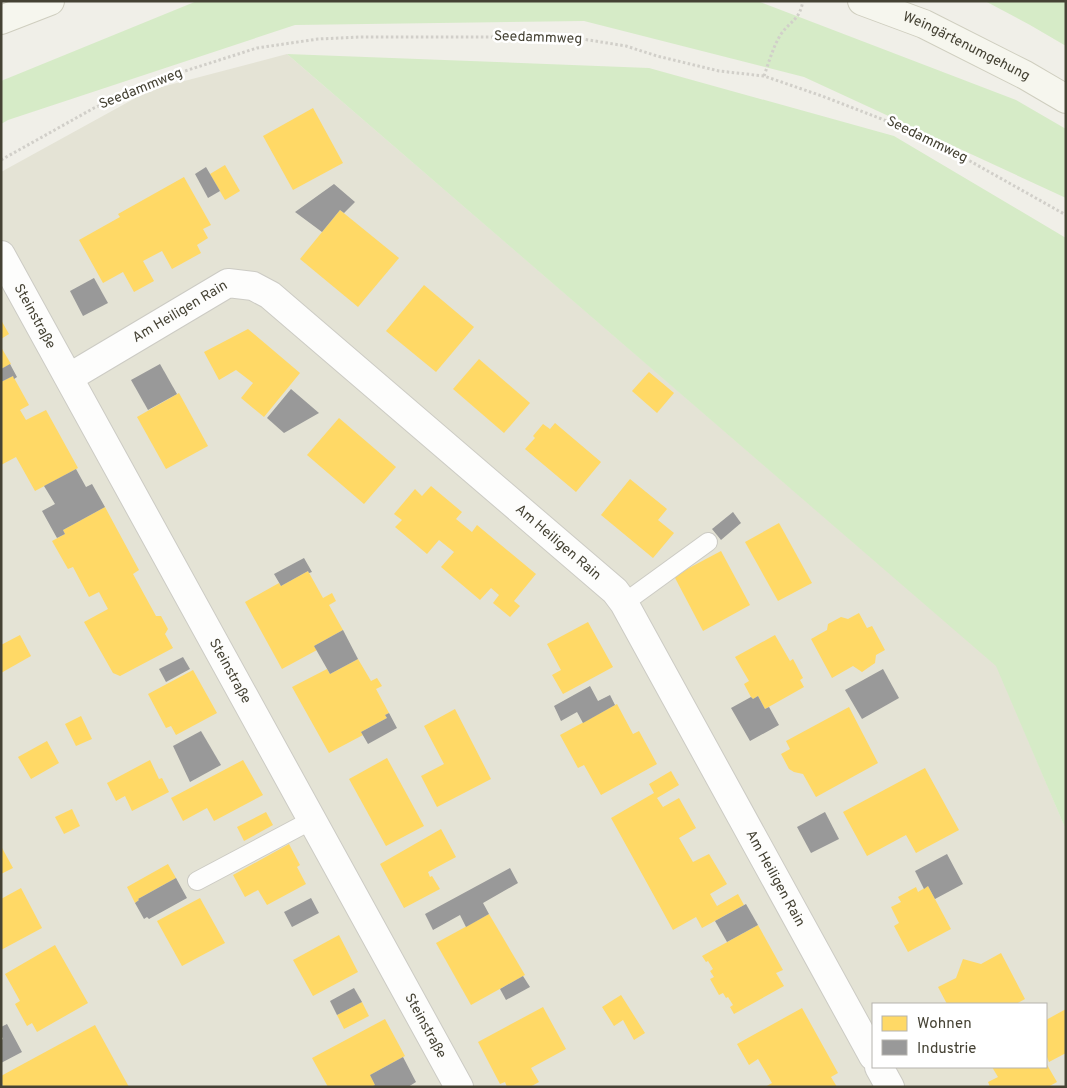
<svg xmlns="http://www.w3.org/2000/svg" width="1067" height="1088" viewBox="0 0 1067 1088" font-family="Overpass,sans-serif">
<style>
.residential{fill:#e4e3d5;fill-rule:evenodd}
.green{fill:#d6ebc7}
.homes{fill:#ffd966}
.industry{fill:#999}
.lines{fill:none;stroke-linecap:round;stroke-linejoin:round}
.service-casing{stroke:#cccbc4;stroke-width:20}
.minor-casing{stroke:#cccbc4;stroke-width:30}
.secondary-casing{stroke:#cfcebf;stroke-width:30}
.path{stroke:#d1cfc9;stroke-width:3;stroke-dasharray:2.5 2.5;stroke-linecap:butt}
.service{stroke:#fdfdfc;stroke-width:18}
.minor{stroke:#fdfdfc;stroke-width:28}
.secondary{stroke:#f6f6ee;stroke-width:28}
.labels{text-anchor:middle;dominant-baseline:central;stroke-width:5;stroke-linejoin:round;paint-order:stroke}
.street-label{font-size:14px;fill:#454234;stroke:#fff}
</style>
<rect width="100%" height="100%" fill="#f0efe8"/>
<path class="residential" d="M287,54L997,666L1066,830V1087H1V172L150,90ZM873,1004H1046V1067H873Z"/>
<g class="green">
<path d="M197,1L760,2L1016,100L1066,129V198L804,77L584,21L295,25L8,120L1,124V81Z"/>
<path d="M985,1H1066V46L1030,25Z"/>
<path d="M287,54L649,68L894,136L1066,238V830L996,666Z"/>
</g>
<g class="homes">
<path d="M313,108L343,163L293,190L263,136Z"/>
<path d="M225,165L240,191L225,200L210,174Z"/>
<path d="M184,177L211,225L203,229L208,238L197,245L201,253L172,269L162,251L143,261L154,281L134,292L123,272L103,283L79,240L120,217L118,214Z"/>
<path d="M340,210L399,258L358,307L300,259Z"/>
<path d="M424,285L474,327L436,372L386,331Z"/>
<path d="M1,320L9,334L1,339Z"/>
<path d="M248,329L300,373L264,417L241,398L253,383L236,370L219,380L204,352Z"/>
<path d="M1,347L11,364L1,369Z"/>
<path d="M479,359L530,403L504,433L453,389Z"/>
<path d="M649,372L674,393L657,413L632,391Z"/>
<path d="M13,376L29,405L20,410L26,420L46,410L78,468L35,491L16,457L1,465V382Z"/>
<path d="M179,393L208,446L166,469L137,417Z"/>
<path d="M339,418L396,467L364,504L307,455Z"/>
<path d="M555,423L601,462L576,492L525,449L535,438L533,436L543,424L550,429Z"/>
<path d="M630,479L667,509L658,520L674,533L653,558L601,515Z"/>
<path d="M431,486L462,512L456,519L472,532L477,525L536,574L514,601L520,606L510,617L493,603L499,595L491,588L480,600L441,567L454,552L439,540L427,554L395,527L402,520L394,514L415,489L422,496Z"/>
<path d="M105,507L139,570L133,574L156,616H161L168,629L165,634L173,648L120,676L113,673L84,622L108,609L99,592L89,597L73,567L68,569L52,541L65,534L63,530Z"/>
<path d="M779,523L812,583L778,601L745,542Z"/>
<path d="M721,551L750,605L703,631L674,576Z"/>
<path d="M308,571L323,598L332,593L336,601L329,605L343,630L314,646L317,650L282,669L245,602L279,583L281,586Z"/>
<path d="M859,613L867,628L872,626L885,650L876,655L875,663L862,672L853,666L832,678L811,639L827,630L828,624L841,617L848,619Z"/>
<path d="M588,622L613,667L563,694L552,675L561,670L547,644Z"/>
<path d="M20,635L31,656L1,673V645Z"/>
<path d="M775,635L790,661L793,659L803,678L800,680L804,687L765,709L758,696L753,699L751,697L744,684L749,681L735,657Z"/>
<path d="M358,659L371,681L377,678L382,686L376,689L389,713L385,715L387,718L361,732L363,735L329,753L292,687L327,669L330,674Z"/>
<path d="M193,670L217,713L176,735L171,726L166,728L148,694Z"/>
<path d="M617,704L633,734L639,731L657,764L601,795L584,765L578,768L560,735Z"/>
<path d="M849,707L878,763L816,797L803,774L794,772L789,769L781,754L790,749L786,741Z"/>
<path d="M455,709L491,779L437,807L421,776L444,764L424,726Z"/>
<path d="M81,716L92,739L76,746L65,724Z"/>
<path d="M47,741L59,763L31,779L18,757Z"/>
<path d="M387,758L424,826L386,846L349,779Z"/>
<path d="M150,760L159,779L162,778L169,792L132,811L125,796L116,801L107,783Z"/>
<path d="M243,760L263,795L214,821L207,808L183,821L171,798Z"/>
<path d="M925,768L959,830L916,853L906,835L867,856L843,812Z"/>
<path d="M671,771L679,785L657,798L663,807L679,798L696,828L679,838L693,862L709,854L727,884L710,894L717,906L738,894L744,905L702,928L696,917L673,930L611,818L654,793L649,784Z"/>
<path d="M72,809L80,826L64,834L55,817Z"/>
<path d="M266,812L273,825L244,841L237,827Z"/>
<path d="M441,829L456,857L428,872L430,877L432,876L440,889L404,908L380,864Z"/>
<path d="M289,844L300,865L297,867L306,884L267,905L258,890L245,897L233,875Z"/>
<path d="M1,846L13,868L1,874Z"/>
<path d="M168,864L176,878L138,899L139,900L135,903L127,887Z"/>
<path d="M928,886L951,929L908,952L894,926L899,923L891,907L901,902L898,897L916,887L918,892Z"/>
<path d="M21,888L42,928L1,950V899Z"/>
<path d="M200,898L225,943L182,966L157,921Z"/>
<path d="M489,914L525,975L471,1005L436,943Z"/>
<path d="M758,925L783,970L776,973L784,986L734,1014L730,1007L733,1005L728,997L726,998L723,993L719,995L710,979L714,977L710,971L713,969L708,961L706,962L702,956Z"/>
<path d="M339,935L358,972L313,996L293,960Z"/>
<path d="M55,945L88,1003L37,1032L32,1023L27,1026L15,1004L20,1001L5,974Z"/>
<path d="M1001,953L1025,999L1016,1004H947L938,987L956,978L963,959L981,964Z"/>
<path d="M621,995L645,1033L634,1040L623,1020L614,1026L602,1007Z"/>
<path d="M362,1002L369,1016L344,1029L337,1015Z"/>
<path d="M543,1007L566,1049L531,1068L539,1082L530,1087H507L505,1082L500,1084L478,1042Z"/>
<path d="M802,1008L838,1073L831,1077L837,1087H765L772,1083L758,1059L749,1065L737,1044Z"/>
<path d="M1066,1009V1053L1049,1062L1047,1057L1046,1058V1020Z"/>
<path d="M385,1019L405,1056L370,1075L375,1085L371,1087H328L312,1058Z"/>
<path d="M95,1025L129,1087H4L1,1082V1076Z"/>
<path d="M1046,1063L1057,1082L1048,1087H990L988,1082L998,1077L992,1067H1046Z"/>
</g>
<g class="industry">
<path d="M206,167L220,191L208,198L195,174Z"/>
<path d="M334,184L355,202L344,213L340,210L322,232L295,212Z"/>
<path d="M94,278L108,303L83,316L70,291Z"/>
<path d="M10,364L17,377L14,379L13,376L1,382V369Z"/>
<path d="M160,364L177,394L148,410L131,380Z"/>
<path d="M291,389L319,413L284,433L267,418Z"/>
<path d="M76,469L86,487L92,484L105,507L63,530L65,534L57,538L42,511L55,504L44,486Z"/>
<path d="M733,512L741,523L721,540L712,529Z"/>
<path d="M304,558L312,572L309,573L308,571L281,586L274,574Z"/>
<path d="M343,630L358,659L330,674L314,646Z"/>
<path d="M183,657L190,669L166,682L159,669Z"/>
<path d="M883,669L899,698L862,719L845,690Z"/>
<path d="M590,686L598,701L610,695L615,705L583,723L577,712L561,721L554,706Z"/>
<path d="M758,696L765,709L769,707L779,725L750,741L731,708L751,697L753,699Z"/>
<path d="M389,713L397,728L368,744L361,732L387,718L385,715Z"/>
<path d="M201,731L221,765L190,782L173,746Z"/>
<path d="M825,812L839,839L811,853L797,827Z"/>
<path d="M947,854L963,884L935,899L928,886L924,889L915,871Z"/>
<path d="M510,868L518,883L483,903L489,914L466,927L460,915L433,930L425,914Z"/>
<path d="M176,878L187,898L149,919L147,917L144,919L135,903L139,900L138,899Z"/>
<path d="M311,898L319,913L292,927L284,912Z"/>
<path d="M746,904L758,925L727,942L715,921Z"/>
<path d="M523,976L530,987L506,1000L500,989Z"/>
<path d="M354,988L362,1002L337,1015L330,1001Z"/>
<path d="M7,1024L22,1052L1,1063V1040L3,1039L1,1035V1027Z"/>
<path d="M403,1057L416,1082L408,1087H371L375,1085L370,1075Z"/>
</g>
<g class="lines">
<defs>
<g id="service">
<path d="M624,603L708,542"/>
<path d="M197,881L312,820"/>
</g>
<g id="minor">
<path id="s1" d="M1,255L459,1087"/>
<path id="s2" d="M70,377L228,283L253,286L270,295L615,591L624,603L873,1056"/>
<path d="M879,1067L890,1087"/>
</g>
<g id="secondary">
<path id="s3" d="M862,1L924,24L1025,75L1066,99"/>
<path d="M1,20L50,1"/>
</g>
</defs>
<use href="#service" class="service-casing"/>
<use href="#minor" class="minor-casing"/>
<use href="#secondary" class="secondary-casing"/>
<g class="path">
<path d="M764,76C769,62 773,47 781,34C791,20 799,21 803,1"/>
<path d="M1,160L94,108L136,89L185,71L257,48L318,39L361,37H570L626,46L657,56L719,71L764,76L822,96L892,123L961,156L1066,215"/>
</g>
<use href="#service" class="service"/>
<use href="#minor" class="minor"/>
<use href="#secondary" class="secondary"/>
</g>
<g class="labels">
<g class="street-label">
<text transform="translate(538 38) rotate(2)">Seedammweg</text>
<text stroke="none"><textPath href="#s3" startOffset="114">Weingärtenumgehung</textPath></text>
<text transform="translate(141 89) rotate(-22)">Seedammweg</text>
<text transform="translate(927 140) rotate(26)">Seedammweg</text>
<text stroke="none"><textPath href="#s2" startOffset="128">Am Heiligen Rain</textPath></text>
<text stroke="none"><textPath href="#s1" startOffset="70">Steinstraße</textPath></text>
<text stroke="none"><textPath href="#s2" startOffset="608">Am Heiligen Rain</textPath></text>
<text stroke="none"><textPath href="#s1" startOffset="475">Steinstraße</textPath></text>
<text stroke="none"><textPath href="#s2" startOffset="1012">Am Heiligen Rain</textPath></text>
<text stroke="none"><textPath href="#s1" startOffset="880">Steinstraße</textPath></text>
</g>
</g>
<rect width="1067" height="1088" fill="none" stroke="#454234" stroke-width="5"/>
<rect x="872" y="1003" width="175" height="65" fill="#ffffff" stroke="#b5b3ae"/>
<rect x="882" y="1016" width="25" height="15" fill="#ffd966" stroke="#b5b3ae"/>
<text x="917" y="1028" font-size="15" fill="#454234">Wohnen</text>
<rect x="882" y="1040" width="25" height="15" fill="#999999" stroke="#b5b3ae"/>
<text x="917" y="1053" font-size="15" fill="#454234">Industrie</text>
</svg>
